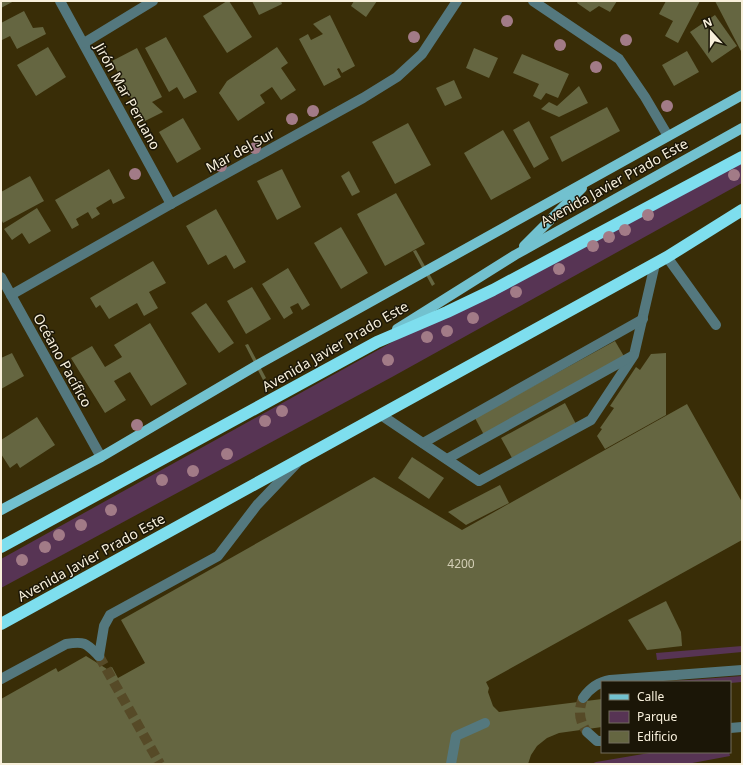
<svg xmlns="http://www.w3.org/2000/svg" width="743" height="765" viewBox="0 0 743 765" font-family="'Noto Sans',sans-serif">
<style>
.green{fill:#573454}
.building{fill:#656641}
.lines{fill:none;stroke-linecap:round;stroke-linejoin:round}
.minor-tunnel{stroke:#564a27;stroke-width:10;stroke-dasharray:10 5;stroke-linecap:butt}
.minor{stroke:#54787e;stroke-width:10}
.major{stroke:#72c1cf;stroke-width:10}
.highway{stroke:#7edeee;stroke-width:12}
.tree{fill:#a27b87}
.labels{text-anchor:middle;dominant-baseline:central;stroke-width:3;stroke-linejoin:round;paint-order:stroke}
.number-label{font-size:12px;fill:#d3ceb5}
.street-label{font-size:14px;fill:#f8f0dc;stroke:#1b1607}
</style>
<rect width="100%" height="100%" fill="#392d07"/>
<g class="green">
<path d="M742,159V183L392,377L1,588V559L589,233Z"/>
<path d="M742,646V652L657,660L656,653Z"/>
<path d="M742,676V682L730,683V682H661Z"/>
<path d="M655,752H729L730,756L687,764H591L596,762Z"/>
</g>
<g class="building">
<path d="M1,1H14L1,8Z"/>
<path d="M227,1H229L252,37L227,53L203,16Z"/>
<path d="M252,1H281L282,4L259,15Z"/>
<path d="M354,1H377L366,17L351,6Z"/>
<path d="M578,1H617L610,12L599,6L590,12L577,3Z"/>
<path d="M666,1H700L678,43L665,36L673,21L659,14Z"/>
<path d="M715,1H742V53Z"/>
<path d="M24,11L33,28L43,27L46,34L17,49L10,36L2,40L1,23Z"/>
<path d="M330,15L355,66L342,73L339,68L337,69L341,77L324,86L299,39L308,34L311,40L323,34L313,24Z"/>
<path d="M715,15L737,46L712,63L690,32Z"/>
<path d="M166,37L197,92L184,99L177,87L169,92L145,48Z"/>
<path d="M48,47L66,77L36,96L17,65Z"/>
<path d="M277,47L288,63L281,68L296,90L281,100L272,87L260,95L265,103L238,121L219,93L227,81Z"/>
<path d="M137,48L162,97L152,102L163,112L143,122L112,61Z"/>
<path d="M474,48L498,58L489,78L466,68Z"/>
<path d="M687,51L699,72L674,86L662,65Z"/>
<path d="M522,54L569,74L558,98L546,93L541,100L533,96L539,84L513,73Z"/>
<path d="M454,80L462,98L445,106L436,88Z"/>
<path d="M579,86L588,103L559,117L541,109L549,102L557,106Z"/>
<path d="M607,107L620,131L562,162L550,137Z"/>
<path d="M183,118L201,149L177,163L159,132Z"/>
<path d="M529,121L549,159L534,168L513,130Z"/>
<path d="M408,123L431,165L395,184L372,142Z"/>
<path d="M503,130L531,178L491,200L464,153Z"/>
<path d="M109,169L125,198L113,204L111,199L96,208L100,214L92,219L88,212L76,219L79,225L72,229L55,200Z"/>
<path d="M282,169L301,207L277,220L257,181Z"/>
<path d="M349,171L360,192L352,196L341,176Z"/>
<path d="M30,176L44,201L3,223L1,219V192Z"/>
<path d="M396,193L425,244L385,266L357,214Z"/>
<path d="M37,208L51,231L29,244L22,233L12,240L4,229Z"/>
<path d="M216,209L246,262L234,269L226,255L208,265L186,226Z"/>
<path d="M341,227L368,273L341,289L314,243Z"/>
<path d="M416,250L435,284L432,286L414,253L413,251Z"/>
<path d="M153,261L166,283L149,292L158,308L144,316L137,303L109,319L100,305L96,308L90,298Z"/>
<path d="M288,268L310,305L302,310L298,303L290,307L293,313L284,319L262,284Z"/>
<path d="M252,287L271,319L246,334L227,301Z"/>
<path d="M206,303L234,343L219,353L191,313Z"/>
<path d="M150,323L187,384L151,406L130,372L114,381L126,400L105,413L71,358L92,346L105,367L122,357L114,345Z"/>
<path d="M615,341L625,358L484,435L475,418Z"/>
<path d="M248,344L266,378L263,380L245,345Z"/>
<path d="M12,353L24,376L1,389V358Z"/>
<path d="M666,353V415L605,449L597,436L602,429L600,428L614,408L610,406L636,367L640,370L651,354Z"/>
<path d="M565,403L576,424L512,458L501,438Z"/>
<path d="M687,404L742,502V540L486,682L489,688L488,692L493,706L499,712L602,699V727L559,733L547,738L537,746L531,755L528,764H1V699L56,668L58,672L86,656L107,669L112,667L118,678L145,663L121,620L374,477L462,530Z"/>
<path d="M37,417L55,445L20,468L17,463L10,468L1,454V440Z"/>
<path d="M412,457L444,478L429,499L398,478Z"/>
<path d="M500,485L509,503L466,525L448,512Z"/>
<path d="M666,601L681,632L682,646L647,650L628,620Z"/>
</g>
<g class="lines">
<g class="minor-tunnel">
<path d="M99,656L160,764"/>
<path d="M583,698C578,710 579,721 587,732"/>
</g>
<g class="minor">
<path d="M60,1L171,204"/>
<path d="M533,1L619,59L645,97L668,136"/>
<path d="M84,43L153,1"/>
<path d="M667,257L716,325"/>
<path d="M1,277L101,457"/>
<path d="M11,295L171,204L363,98L397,77L422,54L457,1"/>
<path d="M381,415L479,481L591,420L634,355L655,264"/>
<path d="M423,443L643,319"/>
<path d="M447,459L632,356"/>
<path d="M99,656L104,626L110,615L218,556L257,505L297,463"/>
<path d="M1,679L66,644C85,641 86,643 99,656"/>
<path d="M583,698C590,688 598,682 610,680L742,670"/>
<path d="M730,728L742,727"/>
<path d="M587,732L597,741H602"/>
<path d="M451,764L456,736L485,723"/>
</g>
<g class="major">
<path d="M524,246L582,188"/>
<path d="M397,329L515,255L742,128"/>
<path d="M1,510L101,457L259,364L742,95"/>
</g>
<g class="highway">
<path d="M1,547L377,342L447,312L493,290L742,157"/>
<path d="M1,624L667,257L742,210"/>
</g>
</g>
<g class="tree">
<circle cx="507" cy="21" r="6"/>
<circle cx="414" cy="37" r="6"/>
<circle cx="626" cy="40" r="6"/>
<circle cx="560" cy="45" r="6"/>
<circle cx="596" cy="67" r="6"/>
<circle cx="667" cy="106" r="6"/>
<circle cx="313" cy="111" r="6"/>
<circle cx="292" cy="119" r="6"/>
<circle cx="255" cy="148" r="6"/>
<circle cx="221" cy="166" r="6"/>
<circle cx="135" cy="174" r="6"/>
<circle cx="734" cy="175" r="6"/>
<circle cx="648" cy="215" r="6"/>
<circle cx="625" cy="230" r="6"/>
<circle cx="609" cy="237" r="6"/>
<circle cx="593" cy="246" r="6"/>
<circle cx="559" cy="269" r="6"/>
<circle cx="516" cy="292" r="6"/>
<circle cx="473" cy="318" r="6"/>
<circle cx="447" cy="331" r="6"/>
<circle cx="427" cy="337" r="6"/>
<circle cx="388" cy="360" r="6"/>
<circle cx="282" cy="411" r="6"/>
<circle cx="265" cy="421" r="6"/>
<circle cx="137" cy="425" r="6"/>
<circle cx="227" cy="454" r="6"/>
<circle cx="193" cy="471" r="6"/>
<circle cx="162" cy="480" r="6"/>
<circle cx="111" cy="510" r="6"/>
<circle cx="81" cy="525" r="6"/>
<circle cx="59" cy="535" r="6"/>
<circle cx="45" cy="547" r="6"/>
<circle cx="22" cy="560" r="6"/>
</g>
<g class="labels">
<g class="number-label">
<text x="461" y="563">4200</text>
</g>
<g class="street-label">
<text transform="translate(128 96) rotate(61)">Jirón Mar Peruano</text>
<text transform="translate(240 150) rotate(-29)">Mar del Sur</text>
<text transform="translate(614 182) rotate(-29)">Avenida Javier Prado Este</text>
<text transform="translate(335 346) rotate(-30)">Avenida Javier Prado Este</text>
<text transform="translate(63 360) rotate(61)">Océano Pacífico</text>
<text transform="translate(91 557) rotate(-29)">Avenida Javier Prado Este</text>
</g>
</g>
<rect width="743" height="765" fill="none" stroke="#f8f0dc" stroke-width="4"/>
<rect x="601" y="681" width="130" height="72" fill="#1b1607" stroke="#736d5c"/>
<rect x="609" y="694" width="20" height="6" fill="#72c1cf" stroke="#736d5c"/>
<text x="637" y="701" font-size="12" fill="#f8f0dc">Calle</text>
<rect x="609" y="711" width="20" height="12" fill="#573454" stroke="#736d5c"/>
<text x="637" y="721" font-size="12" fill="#f8f0dc">Parque</text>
<rect x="609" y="731" width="20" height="12" fill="#656641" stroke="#736d5c"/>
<text x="637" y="741" font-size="12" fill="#f8f0dc">Edificio</text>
<g transform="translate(711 32) rotate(339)" stroke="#1b1607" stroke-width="3" paint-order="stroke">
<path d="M0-3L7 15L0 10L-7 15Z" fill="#f8f0dc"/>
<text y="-6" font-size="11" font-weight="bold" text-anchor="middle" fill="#f8f0dc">N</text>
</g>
</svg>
